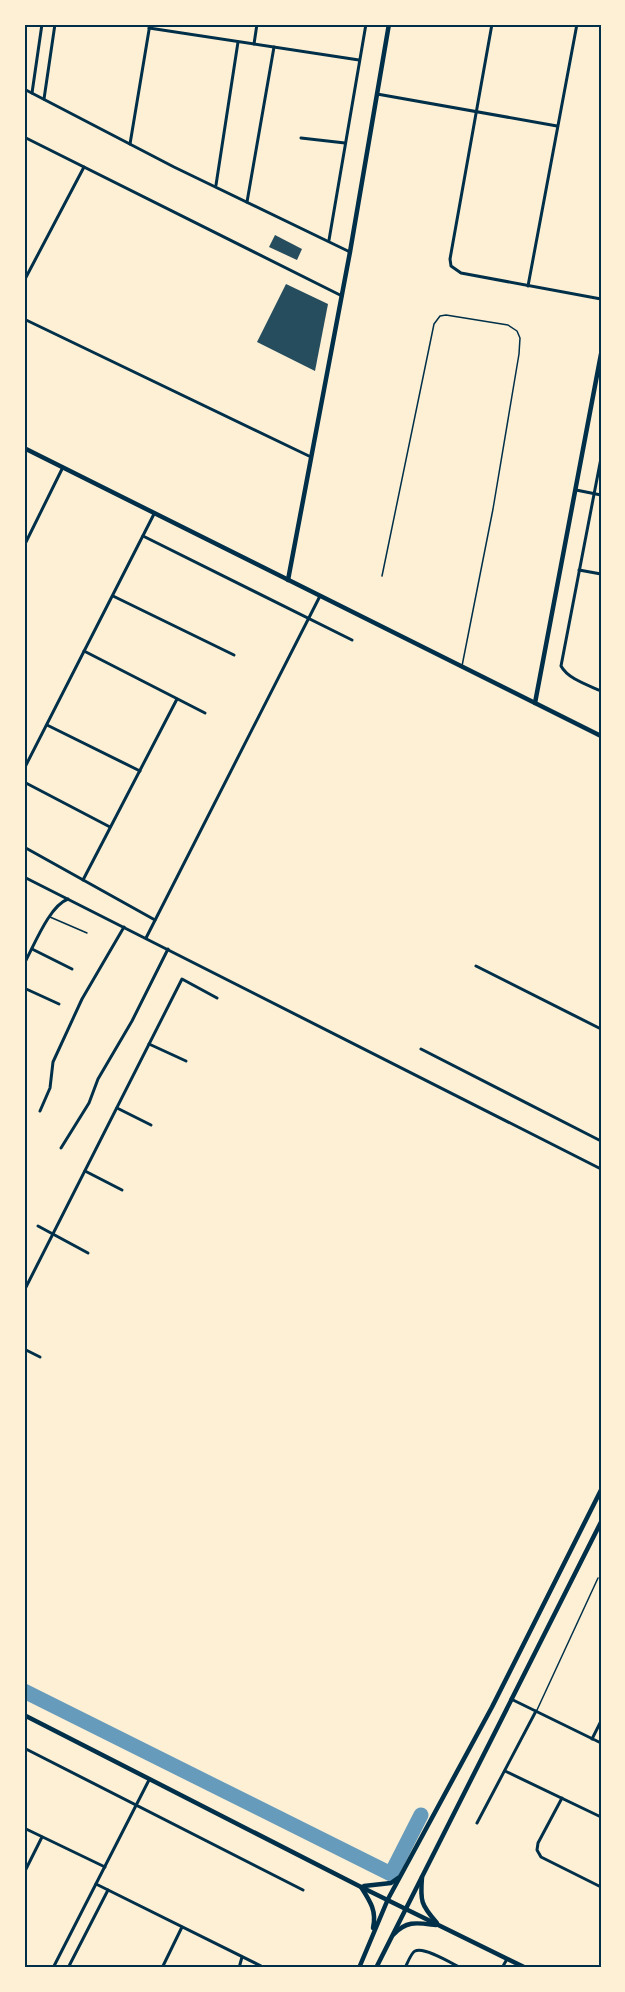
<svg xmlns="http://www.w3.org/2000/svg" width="625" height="1992" viewBox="0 0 625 1992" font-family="Quicksand,sans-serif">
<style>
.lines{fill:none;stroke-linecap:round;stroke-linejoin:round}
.river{stroke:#669bbc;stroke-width:15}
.building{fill:#264d5e}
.service{stroke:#003049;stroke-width:1.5}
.minor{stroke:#003049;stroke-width:3}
.tertiary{stroke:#003049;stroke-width:4.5}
.secondary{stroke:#003049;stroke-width:4.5}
.neatline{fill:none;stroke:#003049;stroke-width:2}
</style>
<rect width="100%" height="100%" fill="#fdf0d5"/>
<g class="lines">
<path class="river" d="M24,1691L391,1874L421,1815"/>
</g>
<g class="building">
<path d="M275,235L302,249L297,260L269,247Z"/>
<path d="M286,284L328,304L315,371L257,342Z"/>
</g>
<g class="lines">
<g class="service">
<path d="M382,576L434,324L440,316L446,315L508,325L517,331L520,338L519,354L493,509L462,666"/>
<path d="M50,917L87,933"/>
<path d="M537,1710L598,1578"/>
</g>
<g class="minor">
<path d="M492,24L450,259L451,266L461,273L601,299"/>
<path d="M149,28L359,60"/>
<path d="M254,44L257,24"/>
<path d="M24,89L174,167L350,252"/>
<path d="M32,93L42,24"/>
<path d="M377,94L557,126"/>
<path d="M44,99L55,24"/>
<path d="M24,137L342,296"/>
<path d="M301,138L345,143"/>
<path d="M130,144L150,24"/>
<path d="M216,185L238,42"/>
<path d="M247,202L274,47"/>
<path d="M329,240L366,24"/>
<path d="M24,281L84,167"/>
<path d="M528,286L577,24"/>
<path d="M24,319L311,457"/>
<path d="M601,458L561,666C568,679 588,685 601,691"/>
<path d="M576,490L601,495"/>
<path d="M143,536L352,640"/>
<path d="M24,546L63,467"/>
<path d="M579,570L601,574"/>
<path d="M113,596L234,655"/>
<path d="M84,651L205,713"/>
<path d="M47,725L140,771"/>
<path d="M24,769L154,514"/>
<path d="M24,782L110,827"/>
<path d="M24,847L155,920"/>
<path d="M24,877L601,1169"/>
<path d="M83,880L177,699"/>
<path d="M146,938L320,596"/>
<path d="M32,949L72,969"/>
<path d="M24,964C34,946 49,906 68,899"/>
<path d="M476,966L601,1029"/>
<path d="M24,988L59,1004"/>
<path d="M24,993V994"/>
<path d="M149,1044L186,1061"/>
<path d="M421,1049L601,1141"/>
<path d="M117,1108L151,1125"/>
<path d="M40,1111L50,1088L53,1062L82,999L124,927"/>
<path d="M61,1148L89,1103L98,1079L132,1021L168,949"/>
<path d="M85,1171L122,1190"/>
<path d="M38,1226L88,1253"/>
<path d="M24,1291L182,979L217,998"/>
<path d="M24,1349L40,1357"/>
<path d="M511,1699L601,1743"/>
<path d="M592,1739L601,1721"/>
<path d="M24,1748L303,1890"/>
<path d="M505,1771L601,1817"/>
<path d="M562,1798L538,1843L537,1850L541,1857L601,1887"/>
<path d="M477,1823L536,1711"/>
<path d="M24,1828L105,1867"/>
<path d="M24,1873L42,1837"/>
<path d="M96,1884L265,1968"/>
<path d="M53,1968L149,1780"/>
<path d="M68,1968L108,1890"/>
<path d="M162,1968L182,1927"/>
<path d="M239,1968L242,1957"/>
<path d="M405,1968C407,1964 411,1953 415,1951C424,1946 453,1964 461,1968"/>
<path d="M502,1968L507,1959"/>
</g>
<path class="tertiary" d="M535,703L601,354"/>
<g class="secondary">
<path d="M24,448L601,736"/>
<path d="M288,580L350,252L389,24"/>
<path d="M24,1715L361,1887L526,1968"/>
<path d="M422,1877C420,1901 421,1905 437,1923"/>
<path d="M364,1886L391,1883L398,1878"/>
<path d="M361,1887C370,1901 377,1911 373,1928"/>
<path d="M394,1934C407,1920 418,1923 436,1925"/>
<path d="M359,1968L388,1899L492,1707L601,1490"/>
<path d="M376,1968L601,1522"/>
</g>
</g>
<rect width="625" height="1992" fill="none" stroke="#fdf0d5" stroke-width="51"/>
<rect x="26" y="26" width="574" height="1940" class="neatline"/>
</svg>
